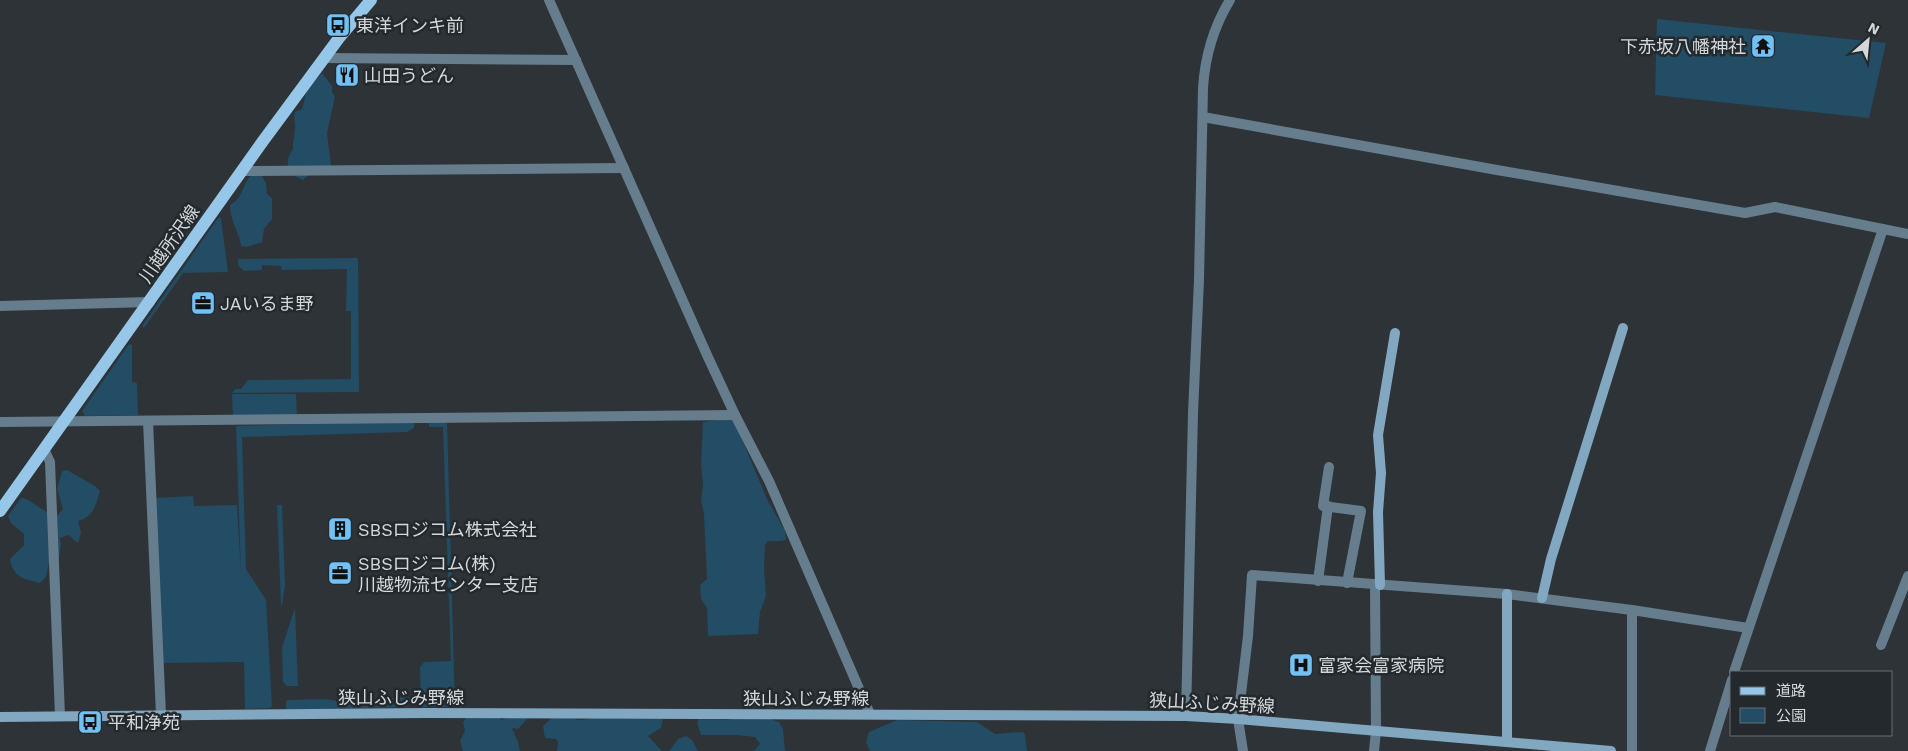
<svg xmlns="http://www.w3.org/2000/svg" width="1908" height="751" viewBox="0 0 1908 751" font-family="'Work Sans','Noto Sans JP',sans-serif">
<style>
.green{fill:#234c65}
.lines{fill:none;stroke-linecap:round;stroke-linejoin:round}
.street{stroke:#667d8d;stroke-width:10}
.secondary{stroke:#82a7c0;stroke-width:10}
.primary{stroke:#97c7e8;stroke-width:12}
.labels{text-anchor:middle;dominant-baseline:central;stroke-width:5;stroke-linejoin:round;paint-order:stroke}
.poi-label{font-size:18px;fill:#d4d8da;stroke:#23292d;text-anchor:start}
.street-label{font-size:18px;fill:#d4d8da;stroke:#23292d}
</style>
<rect width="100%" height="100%" fill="#2d3337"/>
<g class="green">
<path d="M1657,19L1886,43L1869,118L1655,95Z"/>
<path d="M322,73L332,86V92L335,97L327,133L331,166L311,173L303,180L290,174C287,165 286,158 293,149C292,141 296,133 295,124C294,119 294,117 295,112L302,109L307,89Z"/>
<path d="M253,174L262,176L266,183L267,194L272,198V219L264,229L262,242L247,247L241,246C239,231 230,222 230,205C245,197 241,183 253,174Z"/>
<path d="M219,217L221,218L228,272L183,273L144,328L142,326Z"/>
<path d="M358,258L359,392L232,393L235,389H241L248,380L351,379V311H346L347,269L282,270L281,266L262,265V270L244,271L238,265V259Z"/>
<path d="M129,344L132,345V382L137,383L138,415L85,416L82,411Z"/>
<path d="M232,394H296L297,417H233Z"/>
<path d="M733,418L767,499L785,531L786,540L781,541H768L765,545L764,568L766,596L760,612L758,634L708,636L707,608L701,599L700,585L707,579L704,514L701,500L703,486L701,463L703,422Z"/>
<path d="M414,421V428L407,432L242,437L246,569L266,600L272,706L270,708L245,709L244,662L162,663L156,498L193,496L194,506L237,505L241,574L236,426Z"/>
<path d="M447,421L455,707H423L421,705L420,667L424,662L451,661L443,427H429V423L430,422Z"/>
<path d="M67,470L95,486L100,491C96,504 94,517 78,521L81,533L78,543L68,535L60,538L61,544L59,558L49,563L46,577L40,583C23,579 13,577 10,559L24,545V534L11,523L8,516L21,498C33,499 41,513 58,515L63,509L57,489L62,471Z"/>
<path d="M277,505H282L285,585L282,605H281Z"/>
<path d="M295,608L298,686H287L283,682L282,647Z"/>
<path d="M409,697V704H407V707L286,710V702L287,700L324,699L338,701Z"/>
<path d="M494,715L502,720L509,716H530L518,729L512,728L518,742L520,751H463L460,741L465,731L463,722L467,717Z"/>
<path d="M567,716L578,720L589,719L597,716L613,719H663L661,728L648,736L662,751H557L558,742L556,739L545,738L543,726L553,717Z"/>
<path d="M739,717L770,719L779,722L783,729L785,751H750L755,750L760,744L755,737L736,735H701L697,723L699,719L727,720Z"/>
<path d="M897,720L977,722L995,734L1023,732L1025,735L1027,751H870L866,742L869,732Z"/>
<path d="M686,736L692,740L698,751H669L678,739Z"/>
</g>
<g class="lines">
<g class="street">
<path d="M549,0L707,355L735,415L769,481L870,714"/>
<path d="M324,58L576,60"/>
<path d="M1203,117L1497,170L1745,213L1775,207L1908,234"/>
<path d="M242,171L624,168"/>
<path d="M0,306L150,302"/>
<path d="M148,421L161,715"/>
<path d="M0,422L735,415"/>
<path d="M44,449L50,462L60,716"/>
<path d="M1329,467L1323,506L1361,511L1347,583"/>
<path d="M1318,581L1328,506"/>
<path d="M1632,610L1748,628"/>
<path d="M1881,645L1908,576"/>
<path d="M1734,672L1883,229"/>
<path d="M1186,716L1193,413L1199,280L1203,88C1205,56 1213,28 1230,0"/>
<path d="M1243,751L1238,719L1248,636L1252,575L1507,594L1632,610V751"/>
<path d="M1374,751L1376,731L1375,585"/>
<path d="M1710,751L1732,680"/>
</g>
<g class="secondary">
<path d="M1380,585L1378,512L1381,473L1378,435L1395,333"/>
<path d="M1542,598L1551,559L1623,328"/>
<path d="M0,717L426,713L1186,716L1238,719L1611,751"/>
<path d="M1507,742V594"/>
</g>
<path class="primary" d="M0,511L263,141L339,38L371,0"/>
</g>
<defs>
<symbol id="bus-square" viewBox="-11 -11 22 22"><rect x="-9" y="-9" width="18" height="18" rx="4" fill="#71c1f5" stroke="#23292d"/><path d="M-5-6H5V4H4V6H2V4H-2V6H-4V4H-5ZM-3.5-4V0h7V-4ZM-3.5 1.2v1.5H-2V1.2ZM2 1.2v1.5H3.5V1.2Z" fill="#111"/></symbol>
<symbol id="temple-square" viewBox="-11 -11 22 22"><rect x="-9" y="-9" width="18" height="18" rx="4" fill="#71c1f5" stroke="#23292d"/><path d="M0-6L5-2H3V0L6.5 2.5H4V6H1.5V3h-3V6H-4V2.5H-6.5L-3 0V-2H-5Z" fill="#111"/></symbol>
<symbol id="restaurant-square" viewBox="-11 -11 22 22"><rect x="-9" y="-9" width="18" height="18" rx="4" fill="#71c1f5" stroke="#23292d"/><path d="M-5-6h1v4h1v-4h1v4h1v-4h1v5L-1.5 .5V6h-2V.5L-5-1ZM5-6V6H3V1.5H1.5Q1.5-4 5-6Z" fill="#111"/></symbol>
<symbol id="office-square" viewBox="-11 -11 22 22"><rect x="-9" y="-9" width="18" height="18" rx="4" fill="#71c1f5" stroke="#23292d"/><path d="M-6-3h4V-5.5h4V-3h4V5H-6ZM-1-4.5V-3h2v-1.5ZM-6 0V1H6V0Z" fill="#111"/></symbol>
<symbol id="building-square" viewBox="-11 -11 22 22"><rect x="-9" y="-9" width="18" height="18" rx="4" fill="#71c1f5" stroke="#23292d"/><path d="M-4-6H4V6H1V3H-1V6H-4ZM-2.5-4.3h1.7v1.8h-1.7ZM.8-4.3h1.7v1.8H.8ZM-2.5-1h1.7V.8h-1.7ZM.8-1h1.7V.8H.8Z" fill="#111"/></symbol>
<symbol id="hospital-square" viewBox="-11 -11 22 22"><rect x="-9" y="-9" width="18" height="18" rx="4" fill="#71c1f5" stroke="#23292d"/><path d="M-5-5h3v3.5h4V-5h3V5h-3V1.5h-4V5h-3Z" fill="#111"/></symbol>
</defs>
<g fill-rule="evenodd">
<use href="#bus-square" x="324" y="11" width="28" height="28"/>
<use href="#temple-square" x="1749" y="32" width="28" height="28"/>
<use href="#restaurant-square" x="333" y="61" width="28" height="28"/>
<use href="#office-square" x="189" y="289" width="28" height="28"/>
<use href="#building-square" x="326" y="515" width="28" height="28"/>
<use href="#office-square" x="326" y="559" width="28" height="28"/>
<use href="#hospital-square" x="1287" y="651" width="28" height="28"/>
<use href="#bus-square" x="76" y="708" width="28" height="28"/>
</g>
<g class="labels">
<g class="poi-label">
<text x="356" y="25">東洋インキ前</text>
<text x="1746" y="46" text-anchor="end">下赤坂八幡神社</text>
<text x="364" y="75">山田うどん</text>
<text x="220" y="303">JAいるま野</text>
<text x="358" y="529">SBSロジコム株式会社</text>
<text x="358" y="563">SBSロジコム(株)<tspan x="358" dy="21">川越物流センター支店</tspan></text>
<text x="1318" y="665">富家会富家病院</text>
<text x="108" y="722">平和浄苑</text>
</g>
<g class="street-label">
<text transform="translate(169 244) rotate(-55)">川越所沢線</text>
<text x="401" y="697">狭山ふじみ野線</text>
<text x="806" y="698">狭山ふじみ野線</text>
<text transform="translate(1212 703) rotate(3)">狭山ふじみ野線</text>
</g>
</g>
<rect x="1730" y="671" width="162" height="65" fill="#23292d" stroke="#6a6f72"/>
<rect x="1740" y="687" width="25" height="8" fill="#97c7e8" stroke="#6a6f72"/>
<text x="1776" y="696" font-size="15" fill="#d4d8da">道路</text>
<rect x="1740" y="708" width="25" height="15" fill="#234c65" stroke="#6a6f72"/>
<text x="1776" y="721" font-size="15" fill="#d4d8da">公園</text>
<g transform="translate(1868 40) rotate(27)" stroke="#23292d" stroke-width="4" paint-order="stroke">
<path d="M0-4L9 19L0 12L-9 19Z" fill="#d4d8da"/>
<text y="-8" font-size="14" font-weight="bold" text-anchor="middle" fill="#d4d8da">N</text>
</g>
</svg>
